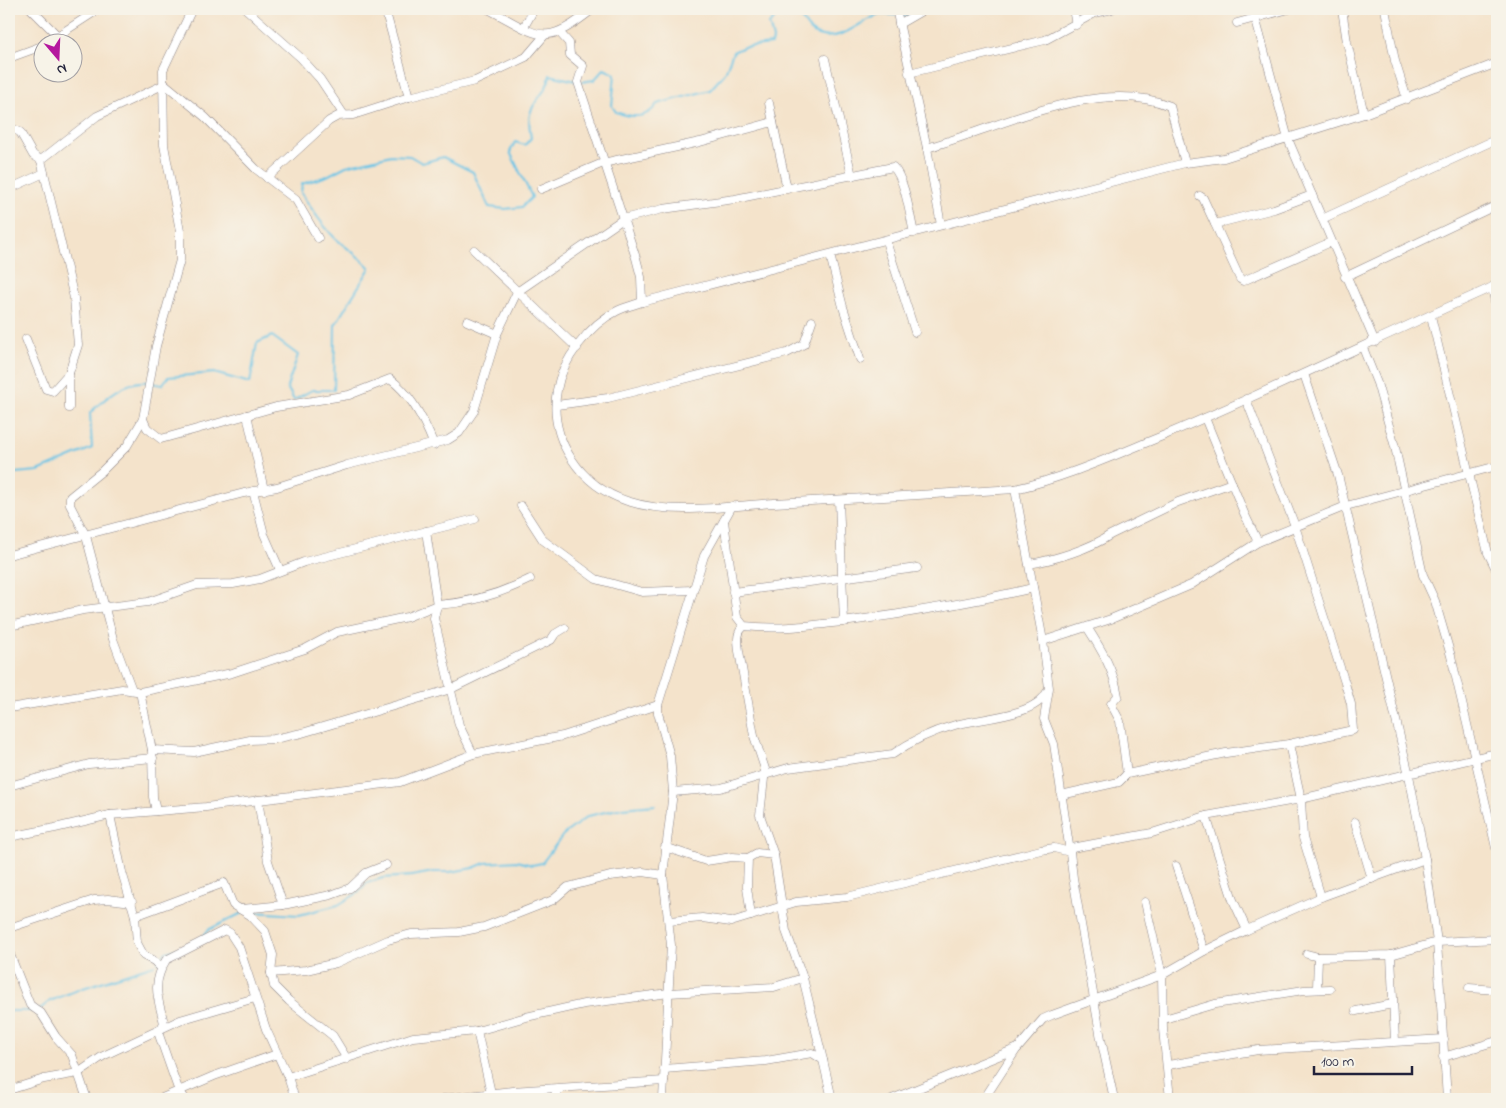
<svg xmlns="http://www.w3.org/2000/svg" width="1506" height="1108" viewBox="0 0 1506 1108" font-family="'Indie Flower',sans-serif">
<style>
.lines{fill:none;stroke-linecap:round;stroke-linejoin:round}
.stream{stroke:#68c4e6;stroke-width:2}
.street-casing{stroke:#8b8283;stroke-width:9}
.street{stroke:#fff;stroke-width:8}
</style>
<rect width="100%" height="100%" fill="#f7f3e8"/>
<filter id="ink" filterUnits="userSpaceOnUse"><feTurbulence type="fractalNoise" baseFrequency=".02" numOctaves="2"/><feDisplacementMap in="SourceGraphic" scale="10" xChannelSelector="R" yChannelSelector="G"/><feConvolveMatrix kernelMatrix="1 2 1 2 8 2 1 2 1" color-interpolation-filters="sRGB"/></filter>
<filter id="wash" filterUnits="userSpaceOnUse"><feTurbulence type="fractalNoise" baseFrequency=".0096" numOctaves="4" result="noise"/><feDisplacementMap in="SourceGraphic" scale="20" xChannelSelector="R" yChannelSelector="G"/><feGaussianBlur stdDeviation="1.12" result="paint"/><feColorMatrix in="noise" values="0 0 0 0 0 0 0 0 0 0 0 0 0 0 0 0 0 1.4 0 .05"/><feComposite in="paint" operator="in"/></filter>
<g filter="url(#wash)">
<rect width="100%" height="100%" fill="#f4e3cb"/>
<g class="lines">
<g class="stream">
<path d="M901,17L909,15L913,9"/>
<path d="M581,82L594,80L604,69L615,74L612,106L616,112C631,118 648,119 657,104L710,90L725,73L733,52L744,47L772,44L773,39L769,24L783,10C807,10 802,33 822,36C845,40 859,21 879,15C884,14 890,15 895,15"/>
<path d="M152,383L162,385L168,377L214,373L250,383L257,343L272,336L298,355L287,387L294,400L312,390H334L335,325L370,268C359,256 346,248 334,237C321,224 311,208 301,193L302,184L327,176L346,166L391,155L410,156L422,163L443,157L473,172L489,207L505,209L522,207L532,197L510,152L515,142L525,145L531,138C530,131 528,121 530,114C535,97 547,94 550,75L576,81"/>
<path d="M9,467L15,473L38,471L92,448L90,413C105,398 125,380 148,382"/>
<path d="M252,912L299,915L338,905L358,893L367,883L383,878L412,876L433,872H450L473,868L485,863L517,861L532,865L542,863L563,835L588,816L622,808L655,805"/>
<path d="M202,938L208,930L242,913"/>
<path d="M158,962L166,952L185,947"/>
<path d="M40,1009L50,1001L80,989L154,965"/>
<path d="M9,1011H34"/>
</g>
</g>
</g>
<g filter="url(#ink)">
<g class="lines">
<defs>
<g id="street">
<path d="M31,9L58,36"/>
<path d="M246,9L301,58L320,79L344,115"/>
<path d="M385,9L409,97"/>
<path d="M488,9C540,36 543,49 593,9"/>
<path d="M896,9L927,148L941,225"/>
<path d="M1073,9L1076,25"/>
<path d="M1342,9L1347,42L1364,114"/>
<path d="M1385,9L1395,61L1407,99"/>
<path d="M1255,17L1288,139L1312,195"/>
<path d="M1237,23L1289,9"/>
<path d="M899,24L925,9"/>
<path d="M524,27L534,9"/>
<path d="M560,33L569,43L570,55L583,66L578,82L636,258L641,277L642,302"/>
<path d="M48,42L99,9"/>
<path d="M9,58L42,46"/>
<path d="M825,59L852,176"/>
<path d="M1497,63L1364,114L1224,158L1185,163L642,302C634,305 625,307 617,311C590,324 562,360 557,390C548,440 581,486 627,501C673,516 727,506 774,503C854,499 935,494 1015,489C1067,477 1115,455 1165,435C1277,388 1386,334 1497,285"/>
<path d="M909,73L1045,40L1095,13L1112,9"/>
<path d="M769,103L787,189"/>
<path d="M9,127L20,132L33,155L41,160"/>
<path d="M927,148C998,128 1098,76 1170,106L1185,163"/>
<path d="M267,178L329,121L338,116L353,115L409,97L475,81L526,57L544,36"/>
<path d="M9,189L44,173"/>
<path d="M541,189L603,163L700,142L773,122"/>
<path d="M1200,196L1203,198L1215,224L1274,209L1312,195L1375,342"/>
<path d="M1322,219L1497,139"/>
<path d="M1215,224L1240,279L1243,281L1331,242"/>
<path d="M886,241L915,332"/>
<path d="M474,250L577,348"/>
<path d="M830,255L843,307L860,359"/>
<path d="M1345,277L1497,205"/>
<path d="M1492,287L1497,312"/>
<path d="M1431,316L1488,553L1497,571"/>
<path d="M467,321L497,334"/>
<path d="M26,339L46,389L53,391L69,373L78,345L74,298L41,160L97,116L165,84L205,117L256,169L296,200L318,238"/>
<path d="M1363,348L1377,383L1395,447L1423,575L1435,601L1451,656L1497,852"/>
<path d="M69,373V408"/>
<path d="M1304,374L1338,475L1409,775L1425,859L1437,942L1447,1099"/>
<path d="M557,405L608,398L787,353L804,344L812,321"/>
<path d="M247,415L264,490"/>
<path d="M1205,418L1244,513L1258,542"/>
<path d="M143,419L147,428L161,439L276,407L349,395L390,379C410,393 425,422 434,445"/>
<path d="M253,491L264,534L280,570"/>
<path d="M839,500L844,622"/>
<path d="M521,506L543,540L596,579L642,592L692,590"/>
<path d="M724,521L737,617L744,626C780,630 814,625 850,621C911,613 973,602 1033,588"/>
<path d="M9,555L244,493L277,487L347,465L448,440L459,433L474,411L497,334L517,292L623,219L663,209L735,199L893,167C905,178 910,217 914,233"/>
<path d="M1029,564C1053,560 1090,549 1110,535L1178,502L1232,483"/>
<path d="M733,592L917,568"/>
<path d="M9,626L83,610L148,602L197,585L233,584L260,579L304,562L475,519"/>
<path d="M744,626C736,633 738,641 739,651L754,736L765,769L760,815L774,855L786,931L803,978L823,1060"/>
<path d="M1087,627C1101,649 1114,670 1118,696L1111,704L1120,721L1127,774"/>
<path d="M1043,641L1111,619L1191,585L1258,542L1346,506L1497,466"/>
<path d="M132,690L113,639L86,536L70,505V497L102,471L127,446L143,419L156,346L180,260V231L164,145L163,70L192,9"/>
<path d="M9,708L122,689L136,691"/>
<path d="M1289,744L1301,799L1303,838L1321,897"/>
<path d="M152,750L194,752L250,740L274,739L302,733L451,689L551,640L555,634L565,628"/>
<path d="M473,754L459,725L434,618L437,605C470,603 500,594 530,579"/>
<path d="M9,786L89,764L153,758"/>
<path d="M673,792L721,788L788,768L893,754C911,741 934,731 955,725C979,718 1035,717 1047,692"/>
<path d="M1061,795L1119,782L1127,774L1226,753L1289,744L1353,730L1351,704L1345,683L1295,526L1246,399"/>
<path d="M258,800L268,861L283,905"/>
<path d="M156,811L153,797L152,750L140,692L232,673L305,649L337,632L407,617L437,605L426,531"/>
<path d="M110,815L122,872L135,916L137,943L144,956L154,961L161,968"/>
<path d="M1206,816L1233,900L1247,930"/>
<path d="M1355,822L1372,879"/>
<path d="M9,837L55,828L110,815L206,807L400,782L473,754L563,736L658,705"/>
<path d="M665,847L706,861L732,857L748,858"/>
<path d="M1176,866L1204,951"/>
<path d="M1145,902L1162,975L1163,1029L1170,1099"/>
<path d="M242,909L283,905L331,895L350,888L366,873L386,865"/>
<path d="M135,916L224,883L233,905L250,915L265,931L273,955L271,973L274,986L289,1001L333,1036L347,1059"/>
<path d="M751,916L747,887L748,858L757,853L774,855"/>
<path d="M669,921L702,918L731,922L796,902L847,897L1041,850L1054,848L1070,852L1054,744L1044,719L1049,688L1043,641L1015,489"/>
<path d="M9,928L94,900L108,899L132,902"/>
<path d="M9,952L30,1005L41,1013L56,1037L72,1055L87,1099"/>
<path d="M1307,954L1318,957L1391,955L1437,942L1497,939"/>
<path d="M1391,955L1395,1041"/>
<path d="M271,973L306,970L336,963L388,940L411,934L459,932L484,927L553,900L568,887L610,876L643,872L663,875"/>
<path d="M1317,988L1318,957"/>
<path d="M1469,988L1497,990"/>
<path d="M1356,1011L1393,1004"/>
<path d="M1164,1019L1215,1004L1304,990L1330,989"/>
<path d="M477,1031L491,1093"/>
<path d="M1443,1057L1497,1041"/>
<path d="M1168,1065L1258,1050L1444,1039"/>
<path d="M664,1069L766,1061L812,1053L823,1060L832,1099"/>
<path d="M288,1077L413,1037L477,1031L526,1017L584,1004L669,993L774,987L803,978"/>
<path d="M9,1090L44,1079L78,1073L103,1056L180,1020L255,998"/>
<path d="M160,1099L214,1076L277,1054"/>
<path d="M185,1099L177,1086L159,1035V1032L164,1023C158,998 151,985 166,960L225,930L230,933L239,947L266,1029L288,1077L295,1099"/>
<path d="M443,1099L512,1091L664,1081"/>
<path d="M552,1099L560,1089"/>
<path d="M663,1099L671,945L663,875L673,792L670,756L658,713V705L704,556L732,506"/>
<path d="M892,1099L1018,1048L1043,1019L1052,1015L1162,975L1204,951L1247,930L1321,897L1425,859"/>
<path d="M984,1099L1016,1050"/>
<path d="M1114,1099L1101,1039L1073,878L1070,852L1072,848L1152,833L1206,816L1301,799L1497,753"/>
</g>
</defs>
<use href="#street" class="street-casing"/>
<use href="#street" class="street"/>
</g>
</g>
<rect width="1506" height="1108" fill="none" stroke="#f7f3e8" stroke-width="30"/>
<g transform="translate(58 58) rotate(161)"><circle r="24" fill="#f7f3e8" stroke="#a29fa3"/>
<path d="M0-4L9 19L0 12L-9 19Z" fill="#b5179e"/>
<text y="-8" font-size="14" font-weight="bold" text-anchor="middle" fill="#22223b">N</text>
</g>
<path d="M1314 1066v8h98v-8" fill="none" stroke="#22223b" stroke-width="2.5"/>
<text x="1321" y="1066" font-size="15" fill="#22223b" stroke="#f7f3e8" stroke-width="4" paint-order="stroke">100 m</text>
</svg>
